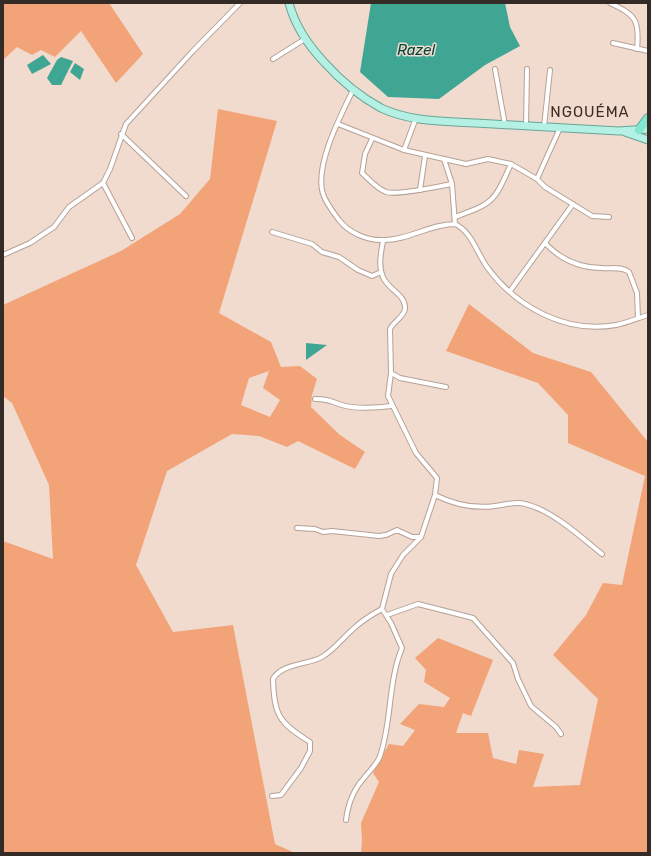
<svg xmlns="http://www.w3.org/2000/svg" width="651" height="856" viewBox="0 0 651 856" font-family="Rubik,sans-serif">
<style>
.green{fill:#f2a378;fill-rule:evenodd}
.water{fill:#3fa693}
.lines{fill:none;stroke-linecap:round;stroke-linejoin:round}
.street-casing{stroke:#b6a196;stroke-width:6}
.primary-casing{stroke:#67a596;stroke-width:9}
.highway-casing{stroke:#67a596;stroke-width:10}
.street{stroke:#fff;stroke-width:4}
.primary{stroke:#b4f0e3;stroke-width:7}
.highway{stroke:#82e6d1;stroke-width:8}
.labels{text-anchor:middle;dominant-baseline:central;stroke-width:3;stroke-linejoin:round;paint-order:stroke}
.water-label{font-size:15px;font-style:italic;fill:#03443a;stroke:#f1dbcf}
.neighbourhood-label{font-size:15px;letter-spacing:1px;fill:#3d2d24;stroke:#f1dbcf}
</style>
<rect width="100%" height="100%" fill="#f1dbcf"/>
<g class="green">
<path d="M3,3H109L143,54L116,83L81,31L55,57L41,50L32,55L17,47L3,60Z"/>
<path d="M218,109L277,121L219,313L271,342L281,367L300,366L317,379L312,395L311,407L340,435L365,452L355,469L298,441L287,447L259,436L232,434L167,471L136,565L173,632L233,625L275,844L295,853H3V541L53,559L49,485L12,403L3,396V305L121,251L180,214L210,179ZM269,371L263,388L280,400L270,417L241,405L249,378Z"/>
<path d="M469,304L533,353L591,372L648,442V853H361L362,840L361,823L379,782L373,773L389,744L403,746L415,730L400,724L419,704L444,707L450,698L424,682L426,670L415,658L438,638L493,660L471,716L463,713L456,733H488L493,758L516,764L519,750L544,754L533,787L580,785L598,699L553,655L586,615L603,583L622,585L645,476L568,443V415L538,383L446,351Z"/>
</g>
<g class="water">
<path d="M371,3H505L510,27L520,46L485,65L439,99L388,97L360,72Z"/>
<path d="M43,55L51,64L32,74L27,65Z"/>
<path d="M61,57L73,61L61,85H52L47,78L57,60Z"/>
<path d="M75,63L84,69L80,80L70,72Z"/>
<path d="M306,343L327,345L306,360Z"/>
</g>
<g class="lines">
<defs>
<g id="street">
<path d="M610,3C635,15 640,19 637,49"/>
<path d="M613,43L648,51"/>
<path d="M273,59L305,39"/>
<path d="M495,69L505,125"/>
<path d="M353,90C341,115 314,166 323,194C326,203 333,212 339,220C349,233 368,241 384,240C409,240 430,224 455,224C471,231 477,253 487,267C516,307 566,334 616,325C627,323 638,318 648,315"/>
<path d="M338,124L404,150L444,159"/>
<path d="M526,126L527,69"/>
<path d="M544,127L550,70"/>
<path d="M121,134L186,196"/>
<path d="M372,139L365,154L362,173C370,180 376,188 386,192C397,196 439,186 452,184"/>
<path d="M404,150L416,118"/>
<path d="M537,179L560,128"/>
<path d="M103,183L132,238"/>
<path d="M420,190L425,156"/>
<path d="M455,217C494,203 494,202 511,164"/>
<path d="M455,224L452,184L444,159L466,164L488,159L511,164L537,179L545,187L592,216L609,217"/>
<path d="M272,232L312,244L322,252L339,257L358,270L372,276L381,272"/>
<path d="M545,243C560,259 580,268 602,268C611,269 622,266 629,272L637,293L638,318"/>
<path d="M3,255L30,243L54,227L69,207L103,183L110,169L126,124L192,52L240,3"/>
<path d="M510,291L573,204"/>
<path d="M391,373L400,378L446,387"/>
<path d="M315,399C327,399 330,401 342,405C354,409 378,408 391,406"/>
<path d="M435,495C455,505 473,509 495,506C504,505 516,501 525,504C552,510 581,537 602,554"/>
<path d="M297,528L315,529L323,532L332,531L379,536L386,535L397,530L412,537H420"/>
<path d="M387,615L418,604L473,618L513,663L518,679L531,706L556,727L561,734"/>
<path d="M272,796L281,795L301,768L310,751V742C279,723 274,715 273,679C282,663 308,665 322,657C334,650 342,639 352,630C361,621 371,615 382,609"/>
<path d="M346,820C348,804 353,790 364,778C370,770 379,763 381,753C392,718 388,682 402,648L391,623L382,609L391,574L403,555L421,537L435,495L437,478L416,453L388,396L391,373L390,329C393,322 404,317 405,309C406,294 388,290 383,277C378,266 381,252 383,241"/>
</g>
<g id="primary">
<path d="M289,3C295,26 308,45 324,62C341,81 359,96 381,108C410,122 445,121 476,123C524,126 571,128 619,131L648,129"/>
<path d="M625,132L648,140"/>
</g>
<path id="highway" d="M639,130L648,118"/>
</defs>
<use href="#street" class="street-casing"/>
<use href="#primary" class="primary-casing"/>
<use href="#highway" class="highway-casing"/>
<use href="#street" class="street"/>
<use href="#primary" class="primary"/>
<use href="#highway" class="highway"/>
</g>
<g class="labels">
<g class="water-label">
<text x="416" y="50">Razel</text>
</g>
<g class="neighbourhood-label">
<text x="590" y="112">NGOUÉMA</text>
</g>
</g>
<rect width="651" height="856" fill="none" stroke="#342b27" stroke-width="8"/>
</svg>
